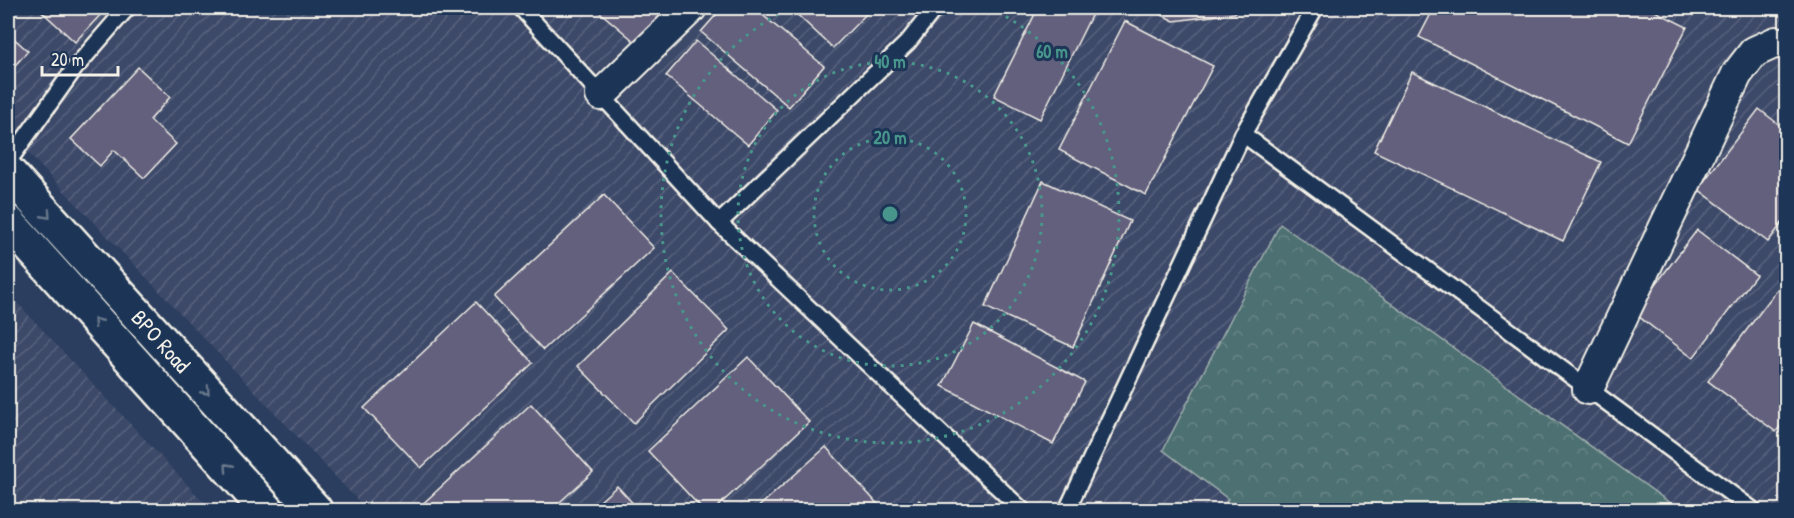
<svg xmlns="http://www.w3.org/2000/svg" width="1794" height="518" viewBox="0 0 1794 518" font-family="'Patrick Hand',sans-serif">
<style>
.industrial{fill:url(#industrial-furrows)}
.park{fill:url(#park-crowns);stroke:#a0b0ad;stroke-width:1.5}
.building{fill:#64607e;stroke:#f4f1e8;stroke-width:1.5}
.lines{fill:none;stroke-linecap:round;stroke-linejoin:round}
.service-casing{stroke:#f4f1e8;stroke-width:20}
.minor-casing{stroke:#f4f1e8;stroke-width:34}
.tertiary-casing{stroke:#f4f1e8;stroke-width:38}
.service{stroke:#1d3557;stroke-width:15}
.minor{stroke:#1d3557;stroke-width:30}
.tertiary{stroke:#1d3557;stroke-width:33}
.oneway{stroke:#68778a}
.ring{fill:none;stroke:#48958c;stroke-width:3;stroke-dasharray:3 6}
.labels{text-anchor:middle;dominant-baseline:central;stroke-width:6;stroke-linejoin:round;paint-order:stroke}
.street-label{font-size:22px;fill:#f4f1e8;stroke:#1d3557}
.centre{fill:#48958c;stroke:#1d3557;stroke-width:3}
.ring-label{font-size:18px;text-anchor:middle;font-weight:bold;fill:#48958c;stroke:#1d3557;stroke-width:6;stroke-linejoin:round;paint-order:stroke}
</style>
<defs>
<pattern id="industrial-furrows" width="10" height="10" patternUnits="userSpaceOnUse" patternTransform="scale(1.5)"><rect width="10" height="10" fill="#3c4868"/><path d="M-1 1l2-2M0 10L10 0M9 11l2-2" fill="none" stroke="#59637e"/></pattern>
<pattern id="park-crowns" width="20" height="18" patternUnits="userSpaceOnUse" patternTransform="scale(1.5)"><rect width="20" height="18" fill="#4d7072"/><path d="M2 6a3 3 0 1 1 6 0M12 15a3 3 0 1 1 6 0" fill="none" stroke="#678586"/></pattern>
</defs>
<rect width="100%" height="100%" fill="#2b3e5f"/>
<filter id="ink" filterUnits="userSpaceOnUse"><feTurbulence type="fractalNoise" baseFrequency=".0167" numOctaves="2"/><feDisplacementMap in="SourceGraphic" scale="12" xChannelSelector="R" yChannelSelector="G"/><feConvolveMatrix kernelMatrix="1 2 1 2 8 2 1 2 1" color-interpolation-filters="sRGB"/></filter>
<g filter="url(#ink)">
<g class="industrial">
<path d="M8,8H1786V510H367L8,132Z"/>
<path d="M8,293L211,510H8Z"/>
</g>
<path class="park" d="M1280,224L1680,510H1221L1228,499L1163,450Z"/>
<g class="building">
<path d="M38,8H107L75,42Z"/>
<path d="M595,8H660L669,15L641,47Z"/>
<path d="M722,8H754L824,66L789,107L701,32Z"/>
<path d="M790,8H872L833,48Z"/>
<path d="M1038,8H1095L1040,119L994,96Z"/>
<path d="M1148,8H1238L1235,13L1174,21Z"/>
<path d="M1434,8H1649L1687,27L1628,143L1419,37Z"/>
<path d="M1125,21L1213,66L1146,195L1059,150Z"/>
<path d="M8,33L28,51L8,73Z"/>
<path d="M696,41L777,110L748,145L666,76Z"/>
<path d="M138,67L170,97L150,120L176,144L144,178L114,150L100,166L71,139Z"/>
<path d="M1412,72L1601,162L1563,241L1374,151Z"/>
<path d="M1759,109L1786,130V218L1768,242L1698,189Z"/>
<path d="M1043,181L1130,221L1073,347L985,307Z"/>
<path d="M604,195L654,248L543,350L494,297Z"/>
<path d="M1697,230L1756,275L1693,358L1634,313Z"/>
<path d="M673,273L729,330L634,423L578,366Z"/>
<path d="M1783,282L1786,285V418L1776,432L1708,381Z"/>
<path d="M476,302L533,363L421,468L364,408Z"/>
<path d="M974,324L1085,382L1053,444L942,386Z"/>
<path d="M748,357L809,422L714,510H703L648,451Z"/>
<path d="M531,404L593,472L551,510H416Z"/>
<path d="M826,447L883,510H755Z"/>
<path d="M617,486L639,510H590Z"/>
<path d="M919,500L933,510H912Z"/>
</g>
<g class="lines">
<defs>
<g id="service">
<path d="M521,8L719,223L1022,510"/>
<path d="M1243,134L1753,510"/>
<path d="M8,162L75,68L127,8"/>
<path d="M719,223L908,42L935,8"/>
<path d="M1067,510L1243,134L1315,8"/>
</g>
<g id="minor">
<path d="M601,95L691,8"/>
<path d="M1588,389L1737,74L1754,52L1776,42L1786,45"/>
</g>
<g id="tertiary">
<path d="M8,172L315,510"/>
<path d="M8,222L267,510"/>
</g>
</defs>
<use href="#service" class="service-casing"/>
<use href="#minor" class="minor-casing"/>
<use href="#tertiary" class="tertiary-casing"/>
<use href="#service" class="service"/>
<use href="#minor" class="minor"/>
<use href="#tertiary" class="tertiary"/>
</g>
<defs><path id="oneway-chevron" d="M-2-3.5L2.5 0L-2 3.5" fill="none" stroke-width="1.6" stroke-linecap="round" stroke-linejoin="round" transform="scale(1.5)"/></defs>
<g class="oneway">
<use href="#oneway-chevron" transform="translate(47 215) rotate(48)"/>
<use href="#oneway-chevron" transform="translate(97 322) rotate(-132)"/>
<use href="#oneway-chevron" transform="translate(206 391) rotate(48)"/>
<use href="#oneway-chevron" transform="translate(228 467) rotate(-132)"/>
</g>
</g>
<g class="ring">
<circle cx="890" cy="214" r="76"/>
<circle cx="890" cy="214" r="152"/>
<path d="M990 8A229 229 0 1 1 790 8"/>
</g>
<g class="labels">
<g class="street-label">
<text transform="translate(161 341) rotate(48)">BPO Road</text>
</g>
</g>
<circle cx="890" cy="214" r="9" class="centre"/>
<g class="ring-label">
<text x="1052" y="58">60 m</text>
<text x="890" y="68">40 m</text>
<text x="890" y="144">20 m</text>
</g>
<rect width="1794" height="518" fill="none" stroke="#1d3557" stroke-width="30"/>
<rect x="15" y="15" width="1764" height="488" fill="none" stroke="#f4f1e8" stroke-width="2" filter="url(#ink)"/>
<path d="M42 66v9h76v-9" fill="none" stroke="#f4f1e8" stroke-width="3"/>
<text x="51" y="66" font-size="18" fill="#f4f1e8" stroke="#1d3557" stroke-width="4.5" paint-order="stroke">20 m</text>
</svg>
